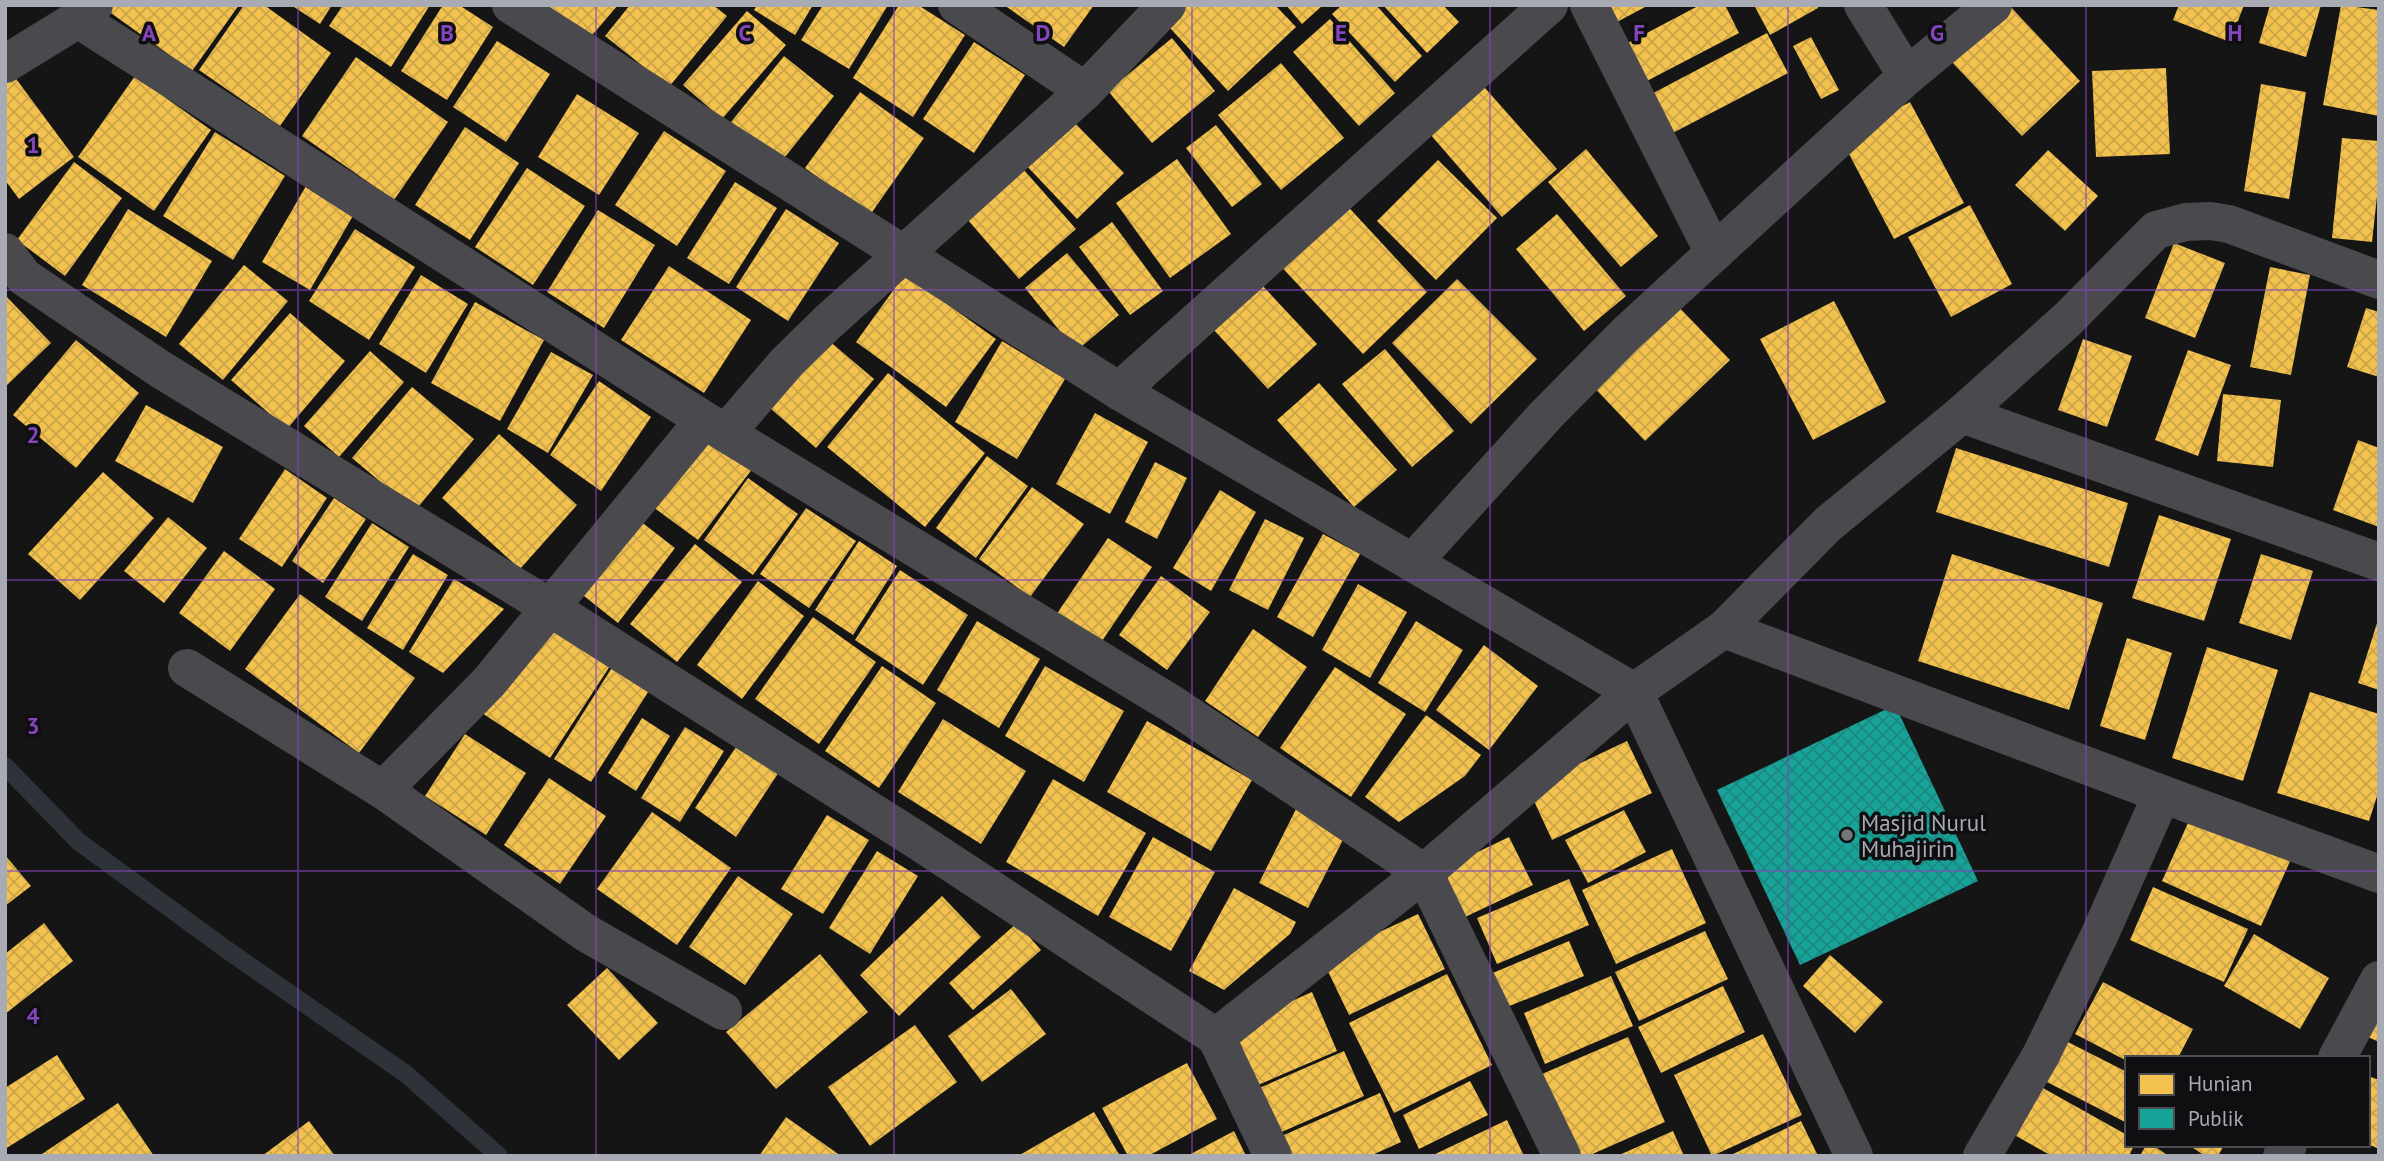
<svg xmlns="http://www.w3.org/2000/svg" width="2384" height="1161" viewBox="0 0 2384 1161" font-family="'PT Sans',sans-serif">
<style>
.homes{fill:url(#homes-cross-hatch)}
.public{fill:url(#public-cross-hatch)}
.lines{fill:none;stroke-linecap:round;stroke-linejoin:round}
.stream{stroke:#2d3339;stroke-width:18}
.minor{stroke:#4a4a4e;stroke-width:38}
.grid{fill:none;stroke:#8445bd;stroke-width:2;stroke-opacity:0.55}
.poi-dot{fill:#75767c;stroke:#0f0f11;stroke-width:2.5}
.labels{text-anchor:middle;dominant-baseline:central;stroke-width:7;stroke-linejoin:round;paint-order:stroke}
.poi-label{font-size:23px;fill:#a8abb4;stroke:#0f0f11;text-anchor:start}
.grid-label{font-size:23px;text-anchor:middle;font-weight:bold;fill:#8445bd;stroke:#0f0f11;stroke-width:7;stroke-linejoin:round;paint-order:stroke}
</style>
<defs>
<pattern id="homes-cross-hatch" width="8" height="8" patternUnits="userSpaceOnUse" patternTransform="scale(1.75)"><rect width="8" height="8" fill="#f2c14e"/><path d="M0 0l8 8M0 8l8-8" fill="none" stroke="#cca549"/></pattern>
<pattern id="public-cross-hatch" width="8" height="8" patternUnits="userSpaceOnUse" patternTransform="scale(1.75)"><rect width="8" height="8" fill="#17a398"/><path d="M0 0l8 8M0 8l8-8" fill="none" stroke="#1e8780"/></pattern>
</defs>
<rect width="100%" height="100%" fill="#151515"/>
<g class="homes">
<path d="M112,5H239L192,71L108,11Z"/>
<path d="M244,5H264L331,53L280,126L199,70Z"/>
<path d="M291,5H332L320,24Z"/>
<path d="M343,5H430L391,67L329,26Z"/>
<path d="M443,5H459L493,27L447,100L401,71Z"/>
<path d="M547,5H618L588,40Z"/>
<path d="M630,5H713L727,16L669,87L605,36Z"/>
<path d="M757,5H813L795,35L754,10Z"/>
<path d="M823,5H888L849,69L801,40Z"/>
<path d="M899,5H918L965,35L913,117L853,78Z"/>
<path d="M1004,5H1094L1064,47Z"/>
<path d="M1171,5H1275L1296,27L1228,91L1159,16Z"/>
<path d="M1286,5H1323L1302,24Z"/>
<path d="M1342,5H1376L1422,56L1395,82L1332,14Z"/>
<path d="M1383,5H1443L1459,22L1427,53Z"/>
<path d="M1603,5H1649L1613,24Z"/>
<path d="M1700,5H1725L1739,33L1643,83L1624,45Z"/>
<path d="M1754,5H1817L1818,8L1770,35Z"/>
<path d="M2009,5L2080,81L2022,136L1948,58Z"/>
<path d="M2179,5H2244L2230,42L2173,20Z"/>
<path d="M2270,5H2321L2306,57L2259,43Z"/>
<path d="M2341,5L2379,10V116L2323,105Z"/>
<path d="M747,11L786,45L722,119L683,85Z"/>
<path d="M1330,19L1395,93L1359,126L1293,52Z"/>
<path d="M1767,33L1788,73L1663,138L1642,99Z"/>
<path d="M1811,37L1839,90L1821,99L1793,46Z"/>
<path d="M1172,38L1215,91L1152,143L1108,91Z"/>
<path d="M497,41L550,74L506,142L453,107Z"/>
<path d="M974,42L1025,75L974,153L923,119Z"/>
<path d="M784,56L834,96L781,162L731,122Z"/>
<path d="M356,57L448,122L394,200L302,136Z"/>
<path d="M1281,63L1344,138L1281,190L1218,115Z"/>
<path d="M2166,68L2170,154L2096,157L2092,71Z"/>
<path d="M11,72L74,157L19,199L5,180V76Z"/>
<path d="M135,76L211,130L154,211L78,157Z"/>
<path d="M1477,79L1557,169L1502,217L1423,126Z"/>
<path d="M2261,84L2306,92L2289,199L2244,191Z"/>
<path d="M860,92L924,138L870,215L805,168Z"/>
<path d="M577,94L639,133L599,195L538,157Z"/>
<path d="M1910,102L1964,203L1894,239L1841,139Z"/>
<path d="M1070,118L1124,173L1077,219L1024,163Z"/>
<path d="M1216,125L1262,184L1232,207L1186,148Z"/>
<path d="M465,127L519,163L470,240L415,205Z"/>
<path d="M664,131L726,171L677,246L615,205Z"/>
<path d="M215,132L285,176L233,260L163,216Z"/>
<path d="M2342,138L2379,141V178L2372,242L2332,238Z"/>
<path d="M1586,149L1658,236L1621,267L1548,182Z"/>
<path d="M2048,150L2098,196L2065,231L2015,185Z"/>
<path d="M1177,159L1231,234L1170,278L1116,203Z"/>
<path d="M1438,160L1497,218L1436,280L1377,221Z"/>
<path d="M74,162L122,198L65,276L17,240Z"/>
<path d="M1017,162L1076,229L1019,279L961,212Z"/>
<path d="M527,168L585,206L533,285L475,247Z"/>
<path d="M735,182L777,208L729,284L687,258Z"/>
<path d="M306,186L354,214L310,290L262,262Z"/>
<path d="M1341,199L1427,292L1363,354L1275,260Z"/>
<path d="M1970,205L2012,284L1951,317L1908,237Z"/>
<path d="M128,209L212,261L166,337L82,285Z"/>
<path d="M786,209L839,243L788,321L736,287Z"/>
<path d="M598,210L655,245L604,328L547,292Z"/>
<path d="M1557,214L1626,296L1584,331L1516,249Z"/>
<path d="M1112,222L1163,291L1130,315L1079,247Z"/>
<path d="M355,229L415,267L369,340L309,301Z"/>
<path d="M2174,243L2225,263L2195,338L2145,318Z"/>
<path d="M1067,253L1119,315L1076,351L1025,288Z"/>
<path d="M244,265L288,301L223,380L179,344Z"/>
<path d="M669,266L751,320L704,393L621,340Z"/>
<path d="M2270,267L2310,275L2291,375L2250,367Z"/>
<path d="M905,274L996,339L946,407L856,342Z"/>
<path d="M421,275L468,304L426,373L379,344Z"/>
<path d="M1457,279L1537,359L1471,424L1392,343Z"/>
<path d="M1261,284L1317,344L1268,389L1213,329Z"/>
<path d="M5,295L51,343L5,387Z"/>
<path d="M1672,300L1730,360L1645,441L1588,381Z"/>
<path d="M1834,301L1886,402L1813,440L1760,339Z"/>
<path d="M475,302L544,340L500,421L431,383Z"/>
<path d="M2366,308L2379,312V377L2347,367Z"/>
<path d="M290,313L345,361L287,429L231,380Z"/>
<path d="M821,334L874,379L816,448L763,402Z"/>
<path d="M2083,339L2132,356L2107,427L2058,410Z"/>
<path d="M76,340L139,393L76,468L13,415Z"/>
<path d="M1002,341L1065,379L1017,459L955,422Z"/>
<path d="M1385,349L1454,431L1412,467L1342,384Z"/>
<path d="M2188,350L2231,365L2198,456L2155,440Z"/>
<path d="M370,351L404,382L339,457L304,426Z"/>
<path d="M551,352L593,375L548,453L507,429Z"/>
<path d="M888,373L985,453L925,527L827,447Z"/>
<path d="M599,381L651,417L601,491L550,455Z"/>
<path d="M1319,383L1397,470L1354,507L1277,420Z"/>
<path d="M412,387L474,439L415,511L352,458Z"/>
<path d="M2223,394L2281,400L2273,467L2217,461Z"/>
<path d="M146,405L223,447L193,503L115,461Z"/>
<path d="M1095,413L1148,442L1110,514L1056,484Z"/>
<path d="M703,430L753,468L698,540L649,504Z"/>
<path d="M499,434L577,505L520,569L442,498Z"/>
<path d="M2358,440L2379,448V527L2333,510Z"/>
<path d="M1956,448L2128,503L2109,567L1936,512Z"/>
<path d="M987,456L1028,486L976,558L936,528Z"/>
<path d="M1155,462L1187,478L1157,539L1125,522Z"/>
<path d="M285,469L327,498L282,567L239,539Z"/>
<path d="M103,472L154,518L80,600L28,554Z"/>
<path d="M748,478L798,514L753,575L704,540Z"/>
<path d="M1032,487L1084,524L1030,597L979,559Z"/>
<path d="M1220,490L1256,512L1211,591L1173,568Z"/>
<path d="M334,498L366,519L323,583L292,561Z"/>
<path d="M806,508L856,541L809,608L760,574Z"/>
<path d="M631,514L675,548L618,623L574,588Z"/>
<path d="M2159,515L2231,539L2204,621L2132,598Z"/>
<path d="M168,517L207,548L164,603L124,571Z"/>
<path d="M1265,519L1304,538L1268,610L1229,590Z"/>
<path d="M372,523L409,547L362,621L325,597Z"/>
<path d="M1323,534L1360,554L1313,637L1277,617Z"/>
<path d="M1108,538L1152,567L1100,644L1056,615Z"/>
<path d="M859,541L897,566L853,635L815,610Z"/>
<path d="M695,544L742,582L677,662L630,624Z"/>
<path d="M224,551L275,589L230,651L179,613Z"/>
<path d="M413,554L448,575L403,650L367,628Z"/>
<path d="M1952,554L2103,603L2069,710L1918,661Z"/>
<path d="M2261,554L2313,571L2291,640L2239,623Z"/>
<path d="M900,570L968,615L923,685L855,640Z"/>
<path d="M1161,576L1210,612L1167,670L1119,635Z"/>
<path d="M454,579L504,609L443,673L409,652Z"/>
<path d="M758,581L804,616L742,699L697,665Z"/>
<path d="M1358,584L1407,612L1370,678L1322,650Z"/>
<path d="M300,594L415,678L359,753L245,669Z"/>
<path d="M813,617L876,662L819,744L755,699Z"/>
<path d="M2378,620H2379V690L2358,683Z"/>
<path d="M542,621L610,666L550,758L482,713Z"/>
<path d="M977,621L1040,659L999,728L937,690Z"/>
<path d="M1416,621L1463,650L1425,712L1378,683Z"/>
<path d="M1253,629L1307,667L1258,737L1205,701Z"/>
<path d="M2127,638L2172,653L2145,740L2100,726Z"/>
<path d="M1484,645L1538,686L1489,750L1436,710Z"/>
<path d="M2207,647L2278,670L2243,781L2172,758Z"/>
<path d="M613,666L650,689L591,782L554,759Z"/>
<path d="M882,666L936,703L879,788L825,751Z"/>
<path d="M1045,666L1124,711L1084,782L1005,736Z"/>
<path d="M1335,667L1406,714L1351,797L1280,748Z"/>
<path d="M2310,692L2379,714V790L2369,821L2277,793Z"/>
<path d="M1426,715L1481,755L1465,776L1399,822L1365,797Z"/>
<path d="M642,718L670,736L636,791L608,773Z"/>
<path d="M943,719L1026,771L981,844L898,792Z"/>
<path d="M1147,721L1252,780L1211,851L1107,792Z"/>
<path d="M685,727L724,751L680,822L641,798Z"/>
<path d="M465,734L526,773L486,835L425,796Z"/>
<path d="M1627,741L1652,793L1552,840L1528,788Z"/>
<path d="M738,744L779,772L736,837L695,808Z"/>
<path d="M549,778L606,816L560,884L504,845Z"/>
<path d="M1053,779L1146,833L1098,916L1006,862Z"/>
<path d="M1297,807L1347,832L1308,908L1259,883Z"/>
<path d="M1624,810L1646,852L1588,883L1565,840Z"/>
<path d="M652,812L731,868L677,945L597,889Z"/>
<path d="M2192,814L2291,859L2261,926L2162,881Z"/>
<path d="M827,815L869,840L823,914L781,889Z"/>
<path d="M1153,837L1215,872L1171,951L1109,917Z"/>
<path d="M1509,837L1533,885L1465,917L1442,869Z"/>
<path d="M1672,849L1706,923L1616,964L1582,890Z"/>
<path d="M877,851L918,876L870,954L829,928Z"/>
<path d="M5,855L31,886L5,906Z"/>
<path d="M738,876L793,914L745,985L689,947Z"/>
<path d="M1569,879L1589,925L1497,964L1477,918Z"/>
<path d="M2153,887L2248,929L2224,982L2130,940Z"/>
<path d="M1234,888L1296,922L1290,934L1224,990L1189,971Z"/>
<path d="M942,896L981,937L899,1016L860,975Z"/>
<path d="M1418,914L1445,969L1349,1015L1322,959Z"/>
<path d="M44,923L73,961L5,1014V954Z"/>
<path d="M1017,923L1041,950L973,1010L949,983Z"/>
<path d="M1705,931L1728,979L1639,1021L1615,972Z"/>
<path d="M2254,934L2329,978L2300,1029L2224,986Z"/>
<path d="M1569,941L1584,976L1502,1009L1488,975Z"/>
<path d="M820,954L868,1012L776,1089L726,1032Z"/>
<path d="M1830,955L1883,1002L1855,1033L1803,986Z"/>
<path d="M607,968L658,1023L619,1060L567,1005Z"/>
<path d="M1447,974L1492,1065L1394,1113L1349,1023Z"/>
<path d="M1611,976L1633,1026L1545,1064L1524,1013Z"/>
<path d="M2103,982L2193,1029L2178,1058H2127V1061L2075,1034Z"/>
<path d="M1723,986L1745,1032L1661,1073L1638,1027Z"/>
<path d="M1011,989L1046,1034L982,1082L948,1036Z"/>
<path d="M1312,992L1337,1051L1258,1085L1233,1027Z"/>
<path d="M2379,1009V1042L2368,1037Z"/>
<path d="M915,1025L957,1082L870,1146L828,1087Z"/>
<path d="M1763,1034L1802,1115L1712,1156L1674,1075Z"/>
<path d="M1628,1037L1665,1122L1588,1156H1578L1542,1074Z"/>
<path d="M2062,1039L2127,1072V1123L2041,1079Z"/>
<path d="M1344,1051L1364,1096L1277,1134L1257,1089Z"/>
<path d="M57,1055L85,1099L5,1149V1088Z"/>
<path d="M1187,1063L1217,1119L1148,1156H1128L1102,1108Z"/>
<path d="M2368,1076L2379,1080V1149L2368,1144Z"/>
<path d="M1470,1081L1488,1115L1419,1149L1403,1115Z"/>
<path d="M2043,1088L2127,1135V1145H2134L2129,1156H2052L2016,1136Z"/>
<path d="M1380,1093L1401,1142L1370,1156H1285L1277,1138Z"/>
<path d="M118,1103L154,1156H39Z"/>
<path d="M1094,1112L1120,1156H1018Z"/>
<path d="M786,1117L841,1156H759Z"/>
<path d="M1507,1120L1524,1156H1431Z"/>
<path d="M309,1121L335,1156H262Z"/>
<path d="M1801,1121L1818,1156H1729Z"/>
<path d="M1234,1131L1246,1156H1187Z"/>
<path d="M1673,1131L1684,1156H1617Z"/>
<path d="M2146,1145H2152L2169,1156H2140Z"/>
<path d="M2189,1145H2224L2218,1156H2205Z"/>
</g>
<path class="public" d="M1895,705L1978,881L1800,965L1717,790Z"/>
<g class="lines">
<path class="stream" d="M5,766L79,842L227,950L406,1074L499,1156"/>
<g class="minor">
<path d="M511,5L1119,391L1634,692L1854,1156"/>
<path d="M957,5L1085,91"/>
<path d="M1863,5L1907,76"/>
<path d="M78,19L704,420L1172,704L1424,873L1562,1156"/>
<path d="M5,64L78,19L94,5"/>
<path d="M5,252L24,277L160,369L549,607L915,839L1216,1037L1273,1156"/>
<path d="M1714,253L1907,76L1993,5"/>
<path d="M1119,391L1549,5"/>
<path d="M1962,414L2379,562"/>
<path d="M726,433L787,362L828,322L1085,91L1167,5"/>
<path d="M1413,562L1546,415L1626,334L1714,253L1589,5"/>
<path d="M1724,629L1828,524L1962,414L2068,319L2156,230L2186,222L2210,221L2229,224L2379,280"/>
<path d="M187,668L383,790L586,933L723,1011"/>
<path d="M383,790L489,682L704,420"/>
<path d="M1216,1037L1424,873L1634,692L1724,629L2162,794"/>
<path d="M2337,1058L2379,980"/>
<path d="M1982,1156L2041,1055L2099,936L2162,794L2379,874"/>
<path d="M2282,1156L2288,1145"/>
</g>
</g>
<path class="grid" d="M298,5V1156M596,5V1156M894,5V1156M1192,5V1156M1490,5V1156M1788,5V1156M2086,5V1156M5,290H2379M5,580H2379M5,871H2379"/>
<circle class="poi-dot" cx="1847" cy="835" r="7"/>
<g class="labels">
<g class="poi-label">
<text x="1861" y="822">Masjid Nurul<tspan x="1861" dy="26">Muhajirin</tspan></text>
</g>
</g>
<g class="grid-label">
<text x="149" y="41">A</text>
<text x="447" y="41">B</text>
<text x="745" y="41">C</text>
<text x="1043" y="41">D</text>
<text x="1341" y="41">E</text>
<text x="1639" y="41">F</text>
<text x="1937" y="41">G</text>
<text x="2235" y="41">H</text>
<text x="33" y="153">1</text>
<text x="33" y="443">2</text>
<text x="33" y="734">3</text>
<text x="33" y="1024">4</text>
</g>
<rect width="2384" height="1161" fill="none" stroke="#a8abb4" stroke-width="14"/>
<rect x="2125" y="1056" width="245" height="91" fill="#0f0f11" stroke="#4c4d52" stroke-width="2"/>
<rect x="2139" y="1074" width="35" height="21" fill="#f2c14e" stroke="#4c4d52" stroke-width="2"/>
<text x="2188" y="1091" font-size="21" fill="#a8abb4">Hunian</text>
<rect x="2139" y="1108" width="35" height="21" fill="#17a398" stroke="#4c4d52" stroke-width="2"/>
<text x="2188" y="1126" font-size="21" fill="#a8abb4">Publik</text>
</svg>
